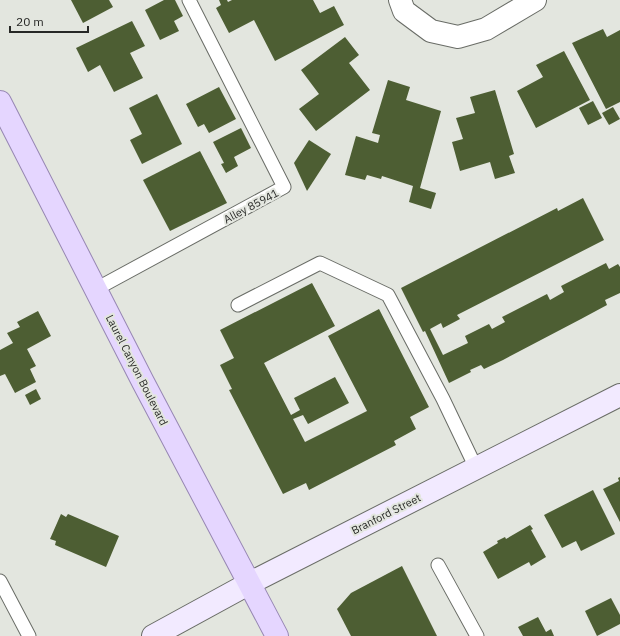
<svg xmlns="http://www.w3.org/2000/svg" width="620" height="636" viewBox="0 0 620 636" font-family="'IBM Plex Sans',sans-serif">
<style>
.building{fill:#4d5e33}
.lines{fill:none;stroke-linecap:round;stroke-linejoin:round}
.service-casing{stroke:#696c66;stroke-width:15}
.minor-casing{stroke:#696c66;stroke-width:24}
.secondary-casing{stroke:#696c66;stroke-width:24}
.primary-casing{stroke:#9787b3;stroke-width:24}
.service{stroke:#fff;stroke-width:13}
.minor{stroke:#fff;stroke-width:22}
.secondary{stroke:#f2eaff;stroke-width:22}
.primary{stroke:#e5d6ff;stroke-width:22}
.labels{text-anchor:middle;dominant-baseline:central;stroke-width:4;stroke-linejoin:round;paint-order:stroke}
.street-label{font-size:11px;fill:#272826;stroke:#e3e6df}
</style>
<rect width="100%" height="100%" fill="#e3e6df"/>
<g class="building">
<path d="M71,0H109L113,7L83,23Z"/>
<path d="M164,0H175L183,16L174,21L179,31L160,40L145,10Z"/>
<path d="M219,0H227L228,2L232,0H313L320,13L334,6L344,25L275,61L254,20L229,33L216,8L221,5Z"/>
<path d="M132,21L145,46L130,53L143,78L114,92L100,65L88,72L76,48Z"/>
<path d="M603,29L607,37L620,30V102L606,109L572,43Z"/>
<path d="M345,37L359,55L349,63L370,90L316,131L299,109L319,94L301,70Z"/>
<path d="M564,51L590,100L536,128L517,91L543,77L536,65Z"/>
<path d="M388,80L410,87L406,100L441,111L420,188L436,193L431,209L409,202L413,186L382,176L381,179L367,175L365,180L345,175L356,136L378,143L380,135L372,133Z"/>
<path d="M219,87L236,119L209,133L204,124L198,127L186,104Z"/>
<path d="M495,90L514,154L509,156L515,173L495,179L490,162L460,171L452,142L463,139L456,118L475,113L470,97Z"/>
<path d="M157,94L182,144L142,164L130,140L142,134L129,108Z"/>
<path d="M593,101L602,118L588,125L579,108Z"/>
<path d="M613,107L620,119L609,125L602,113Z"/>
<path d="M241,128L251,148L234,157L238,166L226,173L221,164L224,163L213,142Z"/>
<path d="M309,140L331,154L307,191L294,163Z"/>
<path d="M200,151L227,203L170,231L143,180Z"/>
<path d="M583,198L604,240L457,315L460,319L443,328L441,323L430,329L443,355L468,343L465,336L489,324L492,329L505,322L502,317L547,294L550,300L564,292L561,286L606,263L609,269L618,264L620,267V293L605,300L607,305L581,319L503,360L484,369L481,365L470,370L471,372L449,383L425,331L423,332L401,288L557,208L558,211Z"/>
<path d="M312,283L335,326L264,363L291,415L300,410L294,398L335,377L349,403L308,424L303,415L293,419L305,442L367,411L328,336L379,309L429,407L410,417L416,429L394,441L396,445L309,490L306,483L283,494L229,390L232,389L220,365L234,358L220,330Z"/>
<path d="M38,311L51,336L27,349L36,366L30,369L36,382L15,393L5,374L0,376V350L13,343L7,333L20,327L17,322Z"/>
<path d="M36,389L41,399L30,405L25,395Z"/>
<path d="M620,477V522L603,489L619,481L618,478Z"/>
<path d="M593,490L615,534L581,551L576,541L562,548L544,515Z"/>
<path d="M61,514L66,517L68,514L119,536L106,567L55,545L56,541L50,539Z"/>
<path d="M530,525L533,529L531,530L546,557L531,566L529,562L498,579L483,552L498,543L497,541L505,537L506,539Z"/>
<path d="M402,566L437,636H351L337,609L351,593Z"/>
<path d="M611,598L620,615V624L597,636L585,611Z"/>
<path d="M538,617L546,632L551,629L554,636H523L518,627Z"/>
</g>
<g class="lines">
<defs>
<g id="service">
<path d="M96,289L284,187L189,0"/>
<path d="M238,305L320,263L388,295L443,399L476,468"/>
<path d="M438,565L477,636"/>
<path d="M0,581L29,636"/>
</g>
<path id="minor" d="M400,0L404,11L431,31L458,37L486,29L535,0"/>
<path id="secondary" d="M153,636L250,583L620,395"/>
<path id="primary" d="M0,102L143,382L277,636"/>
</defs>
<use href="#service" class="service-casing"/>
<use href="#minor" class="minor-casing"/>
<use href="#secondary" class="secondary-casing"/>
<use href="#primary" class="primary-casing"/>
<use href="#service" class="service"/>
<use href="#minor" class="minor"/>
<use href="#secondary" class="secondary"/>
<use href="#primary" class="primary"/>
</g>
<g class="labels">
<g class="street-label">
<text transform="translate(251 206) rotate(-28)">Alley 85941</text>
<text transform="translate(137 370) rotate(63)">Laurel Canyon Boulevard</text>
<text transform="translate(386 514) rotate(-27)">Branford Street</text>
</g>
</g>
<path d="M10 26v6h78v-6" fill="none" stroke="#272826" stroke-width="2"/>
<text x="16" y="26" font-size="12" fill="#272826" stroke="#e3e6df" stroke-width="3" paint-order="stroke">20 m</text>
</svg>
